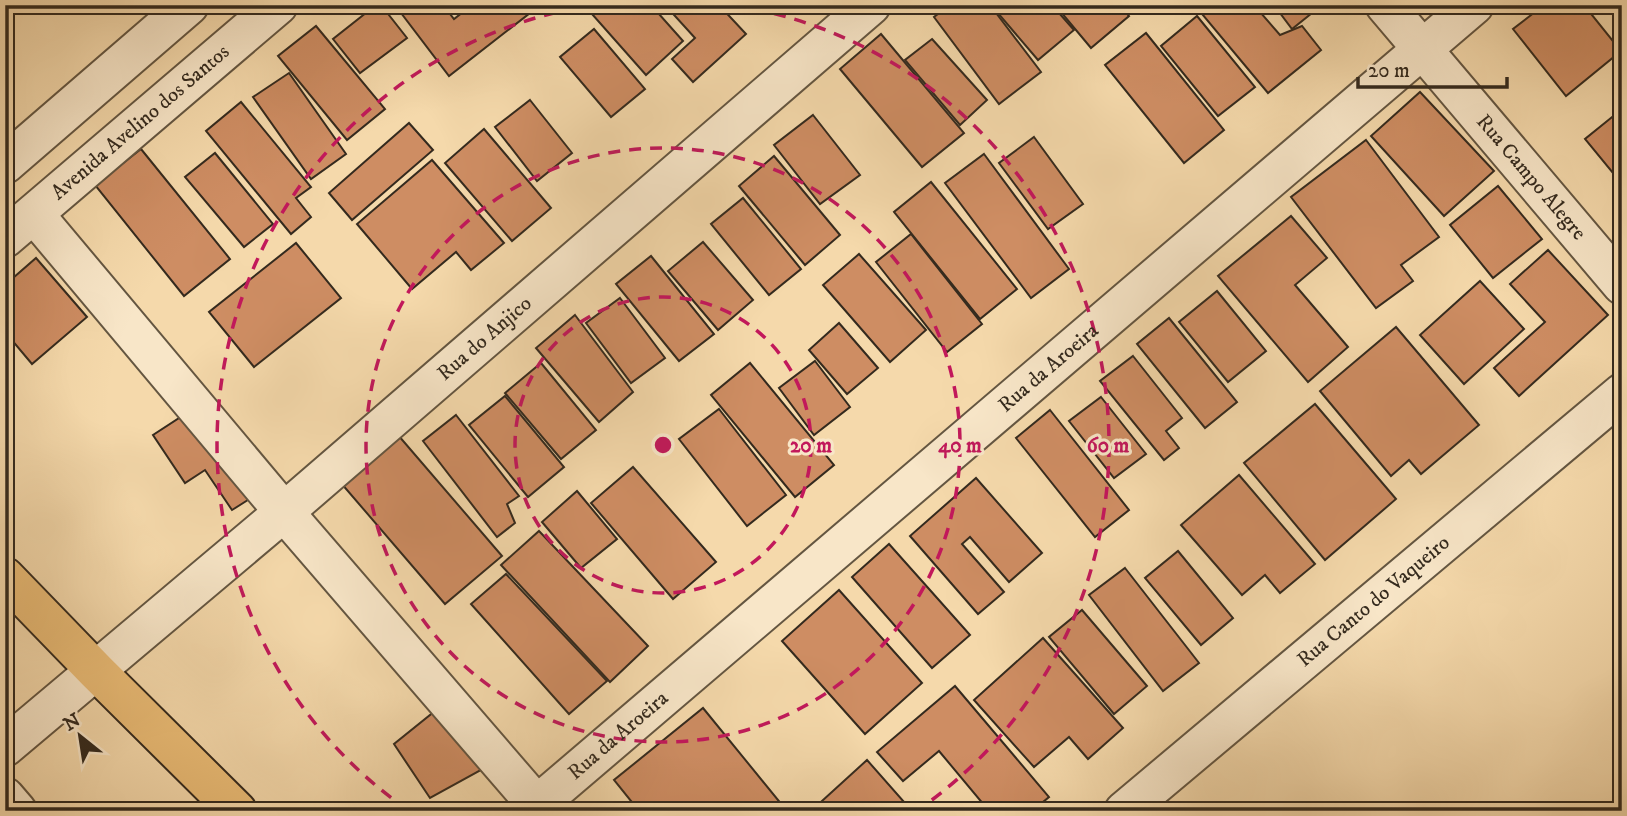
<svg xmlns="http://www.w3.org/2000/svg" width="1627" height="816" viewBox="0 0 1627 816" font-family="'IM FELL DW Pica',serif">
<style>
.building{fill:#ce8d63;stroke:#342a1e;stroke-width:2}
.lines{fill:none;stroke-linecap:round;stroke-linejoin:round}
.minor-casing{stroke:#645641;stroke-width:42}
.major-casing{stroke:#342a1e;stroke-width:42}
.minor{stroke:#f8e6c8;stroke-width:38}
.major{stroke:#eabc76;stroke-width:38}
.ring{fill:none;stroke:#c2185b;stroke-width:3.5;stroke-dasharray:12 9}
.labels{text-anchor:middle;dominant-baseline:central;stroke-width:6;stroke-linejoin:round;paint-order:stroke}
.street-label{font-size:21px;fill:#342a1e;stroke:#f8e6c8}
.centre{fill:#c2185b;stroke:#f8e6c8;stroke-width:3.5}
.ring-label{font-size:21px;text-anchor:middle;font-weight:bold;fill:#c2185b;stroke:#f8e6c8;stroke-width:6;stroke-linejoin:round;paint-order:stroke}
</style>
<rect width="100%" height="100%" fill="#f5d9ab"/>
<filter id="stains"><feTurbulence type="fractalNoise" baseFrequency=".00286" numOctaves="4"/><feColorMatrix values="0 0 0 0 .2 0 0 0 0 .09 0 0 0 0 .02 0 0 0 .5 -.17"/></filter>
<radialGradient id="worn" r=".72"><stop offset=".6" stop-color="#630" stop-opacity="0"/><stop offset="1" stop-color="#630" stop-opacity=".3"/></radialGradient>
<g class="building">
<path d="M376,5H381L407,38L360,73L333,39Z"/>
<path d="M395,5H443L454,19L472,5H518L530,13L449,76Z"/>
<path d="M584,5H651L683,41L646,75Z"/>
<path d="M665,5H719L746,34L693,82L672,59L695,38Z"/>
<path d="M950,5H990L1041,72L999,104L934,17Z"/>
<path d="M991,5H1052L1074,30L1038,60Z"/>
<path d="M1055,5H1120L1129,16L1091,48Z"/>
<path d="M1201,5H1254L1280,35L1302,26L1321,50L1268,93L1197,8Z"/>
<path d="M1274,5H1322L1292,29Z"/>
<path d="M1544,5H1584L1621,51L1566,96L1513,29Z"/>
<path d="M1197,16L1255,87L1218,116L1161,46Z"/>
<path d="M316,26L385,109L347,140L278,56Z"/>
<path d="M594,29L645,89L611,117L560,57Z"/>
<path d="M1146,33L1224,130L1184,163L1105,65Z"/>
<path d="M881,34L964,133L922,167L840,69Z"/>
<path d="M932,39L987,100L960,125L905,60Z"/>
<path d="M289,73L346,154L311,179L253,97Z"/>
<path d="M1420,92L1494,171L1444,216L1371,136Z"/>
<path d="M530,100L572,153L537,181L495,127Z"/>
<path d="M241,102L311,187L296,198L311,217L291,234L206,131Z"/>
<path d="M1622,109V184L1585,139Z"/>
<path d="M813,115L860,175L820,204L774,145Z"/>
<path d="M409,123L433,150L352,220L329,193Z"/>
<path d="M484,129L551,208L512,241L445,163Z"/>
<path d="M1034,137L1083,204L1048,229L999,163Z"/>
<path d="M1366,140L1439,237L1401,265L1413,281L1376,308L1291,197Z"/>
<path d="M141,149L230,259L184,296L95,185Z"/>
<path d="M215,153L273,224L244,247L185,177Z"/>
<path d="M984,154L1069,269L1031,298L945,183Z"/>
<path d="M774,156L840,235L805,265L739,186Z"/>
<path d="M432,160L504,243L471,270L456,252L412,289L357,224Z"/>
<path d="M931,182L1017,289L980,319L894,212Z"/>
<path d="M1498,186L1542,239L1493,278L1450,225Z"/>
<path d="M743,198L801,269L769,295L711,224Z"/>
<path d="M1291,216L1327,258L1295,285L1348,347L1308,382L1218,276Z"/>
<path d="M911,234L982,324L947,352L876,262Z"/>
<path d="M703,242L753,300L718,330L668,271Z"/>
<path d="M296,243L341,298L254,367L209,312Z"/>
<path d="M1548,250L1608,315L1519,396L1494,368L1545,322L1510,284Z"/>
<path d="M859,254L926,330L890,362L823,285Z"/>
<path d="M651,256L714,334L679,361L616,284Z"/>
<path d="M36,258L87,317L32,364L5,332V285Z"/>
<path d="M1480,281L1524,329L1464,384L1420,335Z"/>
<path d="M1217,291L1266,351L1228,382L1179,322Z"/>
<path d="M620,298L665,358L631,383L586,323Z"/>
<path d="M575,315L633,392L599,422L536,348Z"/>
<path d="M1169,318L1237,402L1205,428L1137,344Z"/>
<path d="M839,323L878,368L847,394L809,350Z"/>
<path d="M1396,327L1479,425L1421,474L1409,460L1391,476L1320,391Z"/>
<path d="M1133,356L1182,418L1166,431L1179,448L1164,460L1100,381Z"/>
<path d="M815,361L850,407L814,435L779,388Z"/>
<path d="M541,363L596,430L561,459L505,393Z"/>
<path d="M750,363L834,465L795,497L711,395Z"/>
<path d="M505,396L564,467L528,497L469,425Z"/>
<path d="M1101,397L1146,454L1114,478L1069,421Z"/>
<path d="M1315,404L1396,499L1325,560L1244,463Z"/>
<path d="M193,409L251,498L232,510L205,470L185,483L153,435Z"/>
<path d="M719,409L786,495L747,526L679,439Z"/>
<path d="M1050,410L1129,510L1095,537L1016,438Z"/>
<path d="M456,415L519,496L507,504L515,523L497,537L423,441Z"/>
<path d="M392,428L502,556L445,604L335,476Z"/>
<path d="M633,467L716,562L673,599L591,503Z"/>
<path d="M1239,475L1315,564L1280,593L1265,575L1242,595L1181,525Z"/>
<path d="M976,478L1042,553L1009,582L970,537L962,544L1004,592L978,614L910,536Z"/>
<path d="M577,491L617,539L581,568L542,522Z"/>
<path d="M539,531L648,646L610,682L501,565Z"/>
<path d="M889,544L970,635L932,668L852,577Z"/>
<path d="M1178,551L1233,618L1201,645L1145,578Z"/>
<path d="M1125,568L1199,663L1163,691L1089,595Z"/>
<path d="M506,574L607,681L569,714L471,604Z"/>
<path d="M839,590L922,683L865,734L782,641Z"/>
<path d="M1082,610L1147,686L1114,714L1049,637Z"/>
<path d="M1043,638L1123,728L1088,759L1069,737L1034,767L974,700Z"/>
<path d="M955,686L1049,797L1032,811H989L939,751L903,781L877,752Z"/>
<path d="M703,708L787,811H639L614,780Z"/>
<path d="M435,711L481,770L430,798L394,744Z"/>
<path d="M867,760L912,811H811Z"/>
</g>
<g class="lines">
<defs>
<g id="minor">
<path id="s1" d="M1385,5L1622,285"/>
<path d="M5,164L189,5"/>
<path d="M34,214L284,512L542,811"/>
<path id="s2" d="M5,238L278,5"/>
<path id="s3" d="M5,747L284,512L871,5"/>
<path d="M5,797L17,811"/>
<path id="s4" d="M530,811L1474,5"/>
<path id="s5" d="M1124,811L1622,393"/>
</g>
<path id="major" d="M5,577L96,671L237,811"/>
</defs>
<use href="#minor" class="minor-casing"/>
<use href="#major" class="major-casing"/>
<use href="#minor" class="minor"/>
<use href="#major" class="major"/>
</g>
<g class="ring">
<circle cx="663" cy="445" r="148"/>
<circle cx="663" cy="445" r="297"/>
<path d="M408 810A445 445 0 0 1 593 5M733 5A445 445 0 0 1 918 810"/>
</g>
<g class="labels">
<g class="street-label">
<text stroke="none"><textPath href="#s2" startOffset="178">Avenida Avelino dos Santos</textPath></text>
<text stroke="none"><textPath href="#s1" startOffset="226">Rua Campo Alegre</textPath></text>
<text stroke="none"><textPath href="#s3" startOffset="630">Rua do Anjico</textPath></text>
<text stroke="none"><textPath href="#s4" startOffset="682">Rua da Aroeira</textPath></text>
<text stroke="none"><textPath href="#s5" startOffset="326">Rua Canto do Vaqueiro</textPath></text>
<text stroke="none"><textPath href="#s4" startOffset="116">Rua da Aroeira</textPath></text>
</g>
</g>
<circle cx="663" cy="445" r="10" class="centre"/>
<g class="ring-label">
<text x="811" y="452">20 m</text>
<text x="960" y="452">40 m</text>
<text x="1108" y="452">60 m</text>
</g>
<rect width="1627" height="816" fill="none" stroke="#f5d9ab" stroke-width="28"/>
<rect x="7" y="7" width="1613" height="802" fill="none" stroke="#342a1e" stroke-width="3.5"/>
<rect x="14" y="14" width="1599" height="788" fill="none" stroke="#342a1e" stroke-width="2"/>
<g transform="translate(80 736) rotate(330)" stroke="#f8e6c8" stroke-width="5" paint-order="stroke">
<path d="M0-5L12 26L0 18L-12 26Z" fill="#342a1e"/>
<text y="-10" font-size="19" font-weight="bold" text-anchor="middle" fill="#342a1e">N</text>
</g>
<path d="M1358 77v10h149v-10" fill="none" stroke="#342a1e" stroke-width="3.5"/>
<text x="1368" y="77" font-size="21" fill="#342a1e" stroke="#f8e6c8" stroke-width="5" paint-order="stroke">20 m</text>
<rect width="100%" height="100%" filter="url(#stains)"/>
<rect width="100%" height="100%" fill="url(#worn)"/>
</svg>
